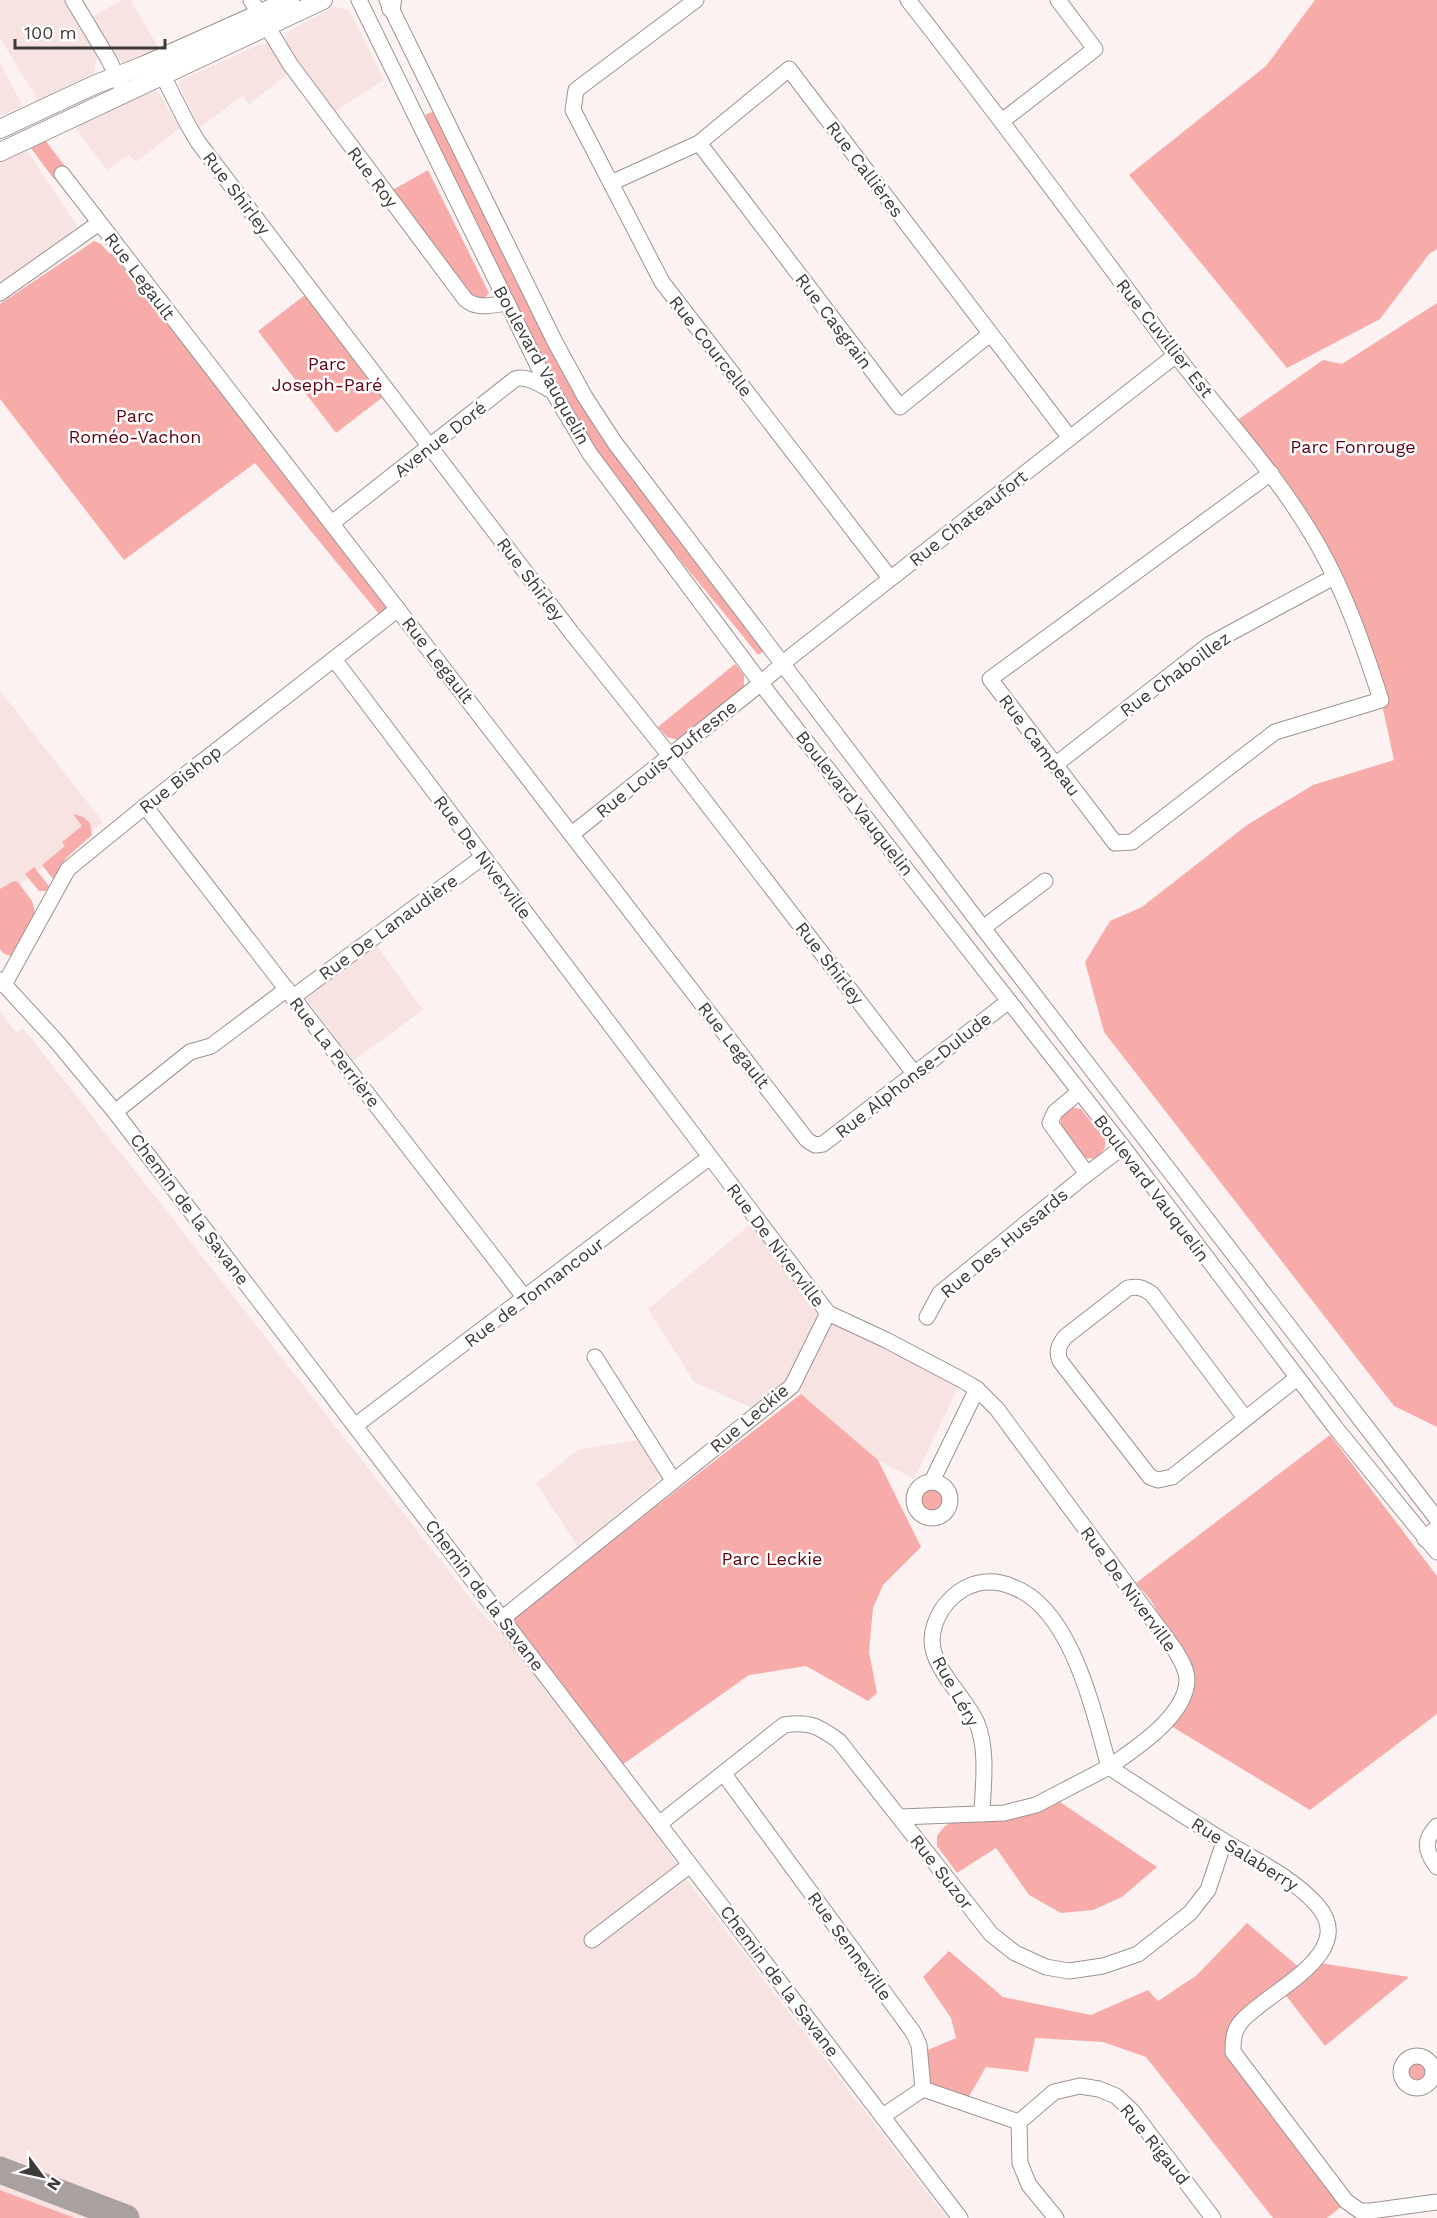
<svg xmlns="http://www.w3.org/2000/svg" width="1437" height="2218" viewBox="0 0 1437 2218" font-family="'Work Sans',sans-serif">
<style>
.built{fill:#f7e3e2}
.green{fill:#f7acaa}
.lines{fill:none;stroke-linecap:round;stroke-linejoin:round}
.taxiway{stroke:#a9a1a0;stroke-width:27}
.minor-casing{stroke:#9c9392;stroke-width:17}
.major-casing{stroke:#9c9392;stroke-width:20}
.minor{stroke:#fff;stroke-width:15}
.major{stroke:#fff;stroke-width:18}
.labels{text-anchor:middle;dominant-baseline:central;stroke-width:5;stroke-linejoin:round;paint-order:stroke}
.street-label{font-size:18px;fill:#3e3a39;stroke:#fff}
.park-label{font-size:18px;fill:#5e0212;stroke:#fff}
</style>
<rect width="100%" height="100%" fill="#fdf2f2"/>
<g class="built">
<path d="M0,0H65L80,24L122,0H131L159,49L128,64L118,60L114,53L97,56L94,73L38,100L0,38Z"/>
<path d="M334,7L349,10L384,80L334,112L285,41L289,31Z"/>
<path d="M264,44H269L273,47L288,74L249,104L242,96L198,129L199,126L179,85L181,80L258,45Z"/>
<path d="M0,63L23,106L0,116Z"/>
<path d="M153,91L160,94L180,128L136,162L129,155L107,170L74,126Z"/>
<path d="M27,150L77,226L55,245L0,284V163Z"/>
<path d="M0,691L103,822L0,899Z"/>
<path d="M376,945L423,1010L353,1061L305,997Z"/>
<path d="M0,1011L17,1033L23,1028L481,1612L512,1644L653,1829L685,1877L947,2218H0Z"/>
<path d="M757,1219L828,1313L962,1380L914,1479L878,1460L792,1386L759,1411L694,1382L648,1309Z"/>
<path d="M637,1440L662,1477L578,1547L536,1483L578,1450Z"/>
</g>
<g class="green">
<path d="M1315,0H1437V249L1429,254L1380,319L1287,368L1129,175L1266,66Z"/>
<path d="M433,112L550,347L765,650L758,655C698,579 631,507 579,425C550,379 526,329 502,280C476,227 450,173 425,120L426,114Z"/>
<path d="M45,140L67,169L54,179L30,147Z"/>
<path d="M428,170L489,293L484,299L471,297L391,191Z"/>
<path d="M94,241L101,244L109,253L112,254L332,523L398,609L384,620L255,463L124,560L0,399V304Z"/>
<path d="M305,295L383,397L336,433L258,331Z"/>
<path d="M1437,303V1427L1394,1406L1104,1032L1085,962L1110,921L1142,907L1247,825L1313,785L1394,760L1381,700L1318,544L1232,424L1323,360L1342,364Z"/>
<path d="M735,664L744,675V687L678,740L667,737L658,727Z"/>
<path d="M73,814L83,817L90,823L92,835L66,858L53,879L42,865L65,846L62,842L82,826Z"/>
<path d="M34,867L49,886L46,891H39L25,874Z"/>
<path d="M14,881L18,882L32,901L35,913L13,957L3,953L0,949V889Z"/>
<path d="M1071,1107L1081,1109L1105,1139V1148L1096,1159L1085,1158L1061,1127V1116Z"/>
<path d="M801,1394L878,1460L921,1547L883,1585L873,1608L869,1652L877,1693L868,1701L806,1666L749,1675L622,1765L508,1621Z"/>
<path d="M1330,1435L1437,1576V1714L1310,1810L1171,1726L1185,1657L1150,1599L1136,1583Z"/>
<circle cx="931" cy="1501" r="14"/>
<path d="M1057,1800L1157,1867L1122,1897L1093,1910L1061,1913L1029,1895L996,1848L957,1873L937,1846V1836L944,1827L950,1823L994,1821L1015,1817Z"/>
<path d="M1247,1923L1301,1969L1228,2040L1342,2206L1327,2218H1273L1146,2057L1103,2042L1035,2038L1028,2072L986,2067L968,2098L922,2082L923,2052L956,2038L951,2018L923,1977L949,1951L1003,1997L1091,2015L1148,1990L1158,2001L1197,1975Z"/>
<path d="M1320,1963L1409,1977L1325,2046L1284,1993Z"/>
<circle cx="1418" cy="2070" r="10"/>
<path d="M0,2190L75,2218H0Z"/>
</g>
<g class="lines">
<path class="taxiway" d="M0,2170L126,2218"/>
<defs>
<g id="minor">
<path d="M73,0L109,60L121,86"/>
<path d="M251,0L290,64L465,299C477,310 491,305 507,303"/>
<path d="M359,0L540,370L590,454L769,694L1123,1147L1335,1427L1437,1552"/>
<path d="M387,0L555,342L585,397L615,443L983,928L1437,1519"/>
<path d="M696,0L576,90L573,110L662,282L890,578"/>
<path d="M908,0C996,112 1081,227 1165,341C1216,409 1276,471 1318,545C1346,594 1364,647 1381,700L1275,732L1132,842L1115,843L990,679L1271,473"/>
<path d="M163,76L188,125L198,142L571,632L670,756L914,1073"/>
<path d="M1002,121L1095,49L1058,0"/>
<path d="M699,143L900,407L990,334"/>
<path d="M62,174L807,1140L815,1145L823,1144L1009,1001"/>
<path d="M611,183L699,143L789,69L1070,438"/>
<path d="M0,293L99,223"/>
<path d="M332,523L515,379C527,375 541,385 552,391"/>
<path d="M334,659L828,1313L886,1340L962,1380L977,1389L997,1409L1175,1650C1180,1659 1187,1669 1187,1680C1186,1716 1136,1748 1109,1767C1094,1713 1072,1609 1013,1587C997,1580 981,1580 965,1588C946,1599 933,1618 932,1640C932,1669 965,1696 977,1723C988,1751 983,1785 982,1814"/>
<path d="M1055,765L1210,644L1334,577"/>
<path d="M145,806L525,1298"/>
<path d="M572,834L755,688L793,655L1176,355"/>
<path d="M983,928L1045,881"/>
<path d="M0,980L57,1042L115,1112L960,2218"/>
<path d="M4,985L68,869L149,803L398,609"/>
<path d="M293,997L483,857"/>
<path d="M1079,1092L1055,1112L1050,1123L1087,1174"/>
<path d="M115,1112L190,1052L211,1046L287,989"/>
<path d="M927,1317L940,1293L1087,1174L1123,1147"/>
<path d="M595,1357L673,1480"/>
<path d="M1245,1418L1152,1294C1143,1288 1139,1286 1128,1288L1065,1337C1059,1345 1056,1351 1060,1361L1150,1477L1158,1480L1172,1477L1297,1378"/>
<path d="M356,1425L710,1157"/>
<path d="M932,1481L977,1389"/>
<circle cx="932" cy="1500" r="18"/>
<path d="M503,1618L792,1386L828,1313"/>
<path d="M724,1774L913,2032L919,2045L923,2089L883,2116"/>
<path d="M900,1817L1004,1813L1036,1805L1109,1767C1147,1792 1185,1817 1224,1841C1256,1861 1291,1876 1317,1905C1360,1954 1267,1991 1241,2022C1233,2031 1233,2042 1233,2052L1346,2201L1360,2211H1371L1437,2202"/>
<path d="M659,1824L784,1725C810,1721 818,1726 839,1741L991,1934L1015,1953L1046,1967L1069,1971L1103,1966L1138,1954L1190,1913L1208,1890L1224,1842"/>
<path d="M1437,1826C1423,1840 1425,1851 1437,1867"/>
<path d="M592,1940L690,1865"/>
<circle cx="1417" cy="2072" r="16"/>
<path d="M923,2089L1019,2122L1054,2092L1080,2086L1099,2089L1116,2096L1133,2112L1213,2218"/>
<path d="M1019,2122L1020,2163L1029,2185L1056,2218"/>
</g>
<g id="major">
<path d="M391,8L392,0"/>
<path d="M0,129L94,85L145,65L290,0"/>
<path d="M0,152L323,0"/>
<path d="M1426,1538L1437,1530"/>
</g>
</defs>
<use href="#minor" class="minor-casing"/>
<use href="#major" class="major-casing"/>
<use href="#minor" class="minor"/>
<use href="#major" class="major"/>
</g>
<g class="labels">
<g class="street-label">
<text transform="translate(865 169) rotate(53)">Rue Callières</text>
<text transform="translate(373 177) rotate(53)">Rue Roy</text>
<text transform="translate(237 193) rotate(53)">Rue Shirley</text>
<text transform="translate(140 276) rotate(53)">Rue Legault</text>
<text transform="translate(834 321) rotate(53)">Rue Casgrain</text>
<text transform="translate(1165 338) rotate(52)">Rue Cuvillier Est</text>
<text transform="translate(711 346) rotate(52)">Rue Courcelle</text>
<text transform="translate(542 365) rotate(61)">Boulevard Vauquelin</text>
<text transform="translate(440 439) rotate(-38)">Avenue Doré</text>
<text transform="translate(968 518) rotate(-38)">Rue Chateaufort</text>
<text transform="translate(531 579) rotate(53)">Rue Shirley</text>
<text transform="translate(438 660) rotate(52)">Rue Legault</text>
<text transform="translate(1175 674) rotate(-36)">Rue Chaboillez</text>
<text transform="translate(1040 745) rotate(53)">Rue Campeau</text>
<text transform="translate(666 759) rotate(-39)">Rue Louis-Dufresne</text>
<text transform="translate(180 779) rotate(-38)">Rue Bishop</text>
<text transform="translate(855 803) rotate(52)">Boulevard Vauquelin</text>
<text transform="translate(483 857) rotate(53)">Rue De Niverville</text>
<text transform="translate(388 927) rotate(-36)">Rue De Lanaudière</text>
<text transform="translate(830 963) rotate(52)">Rue Shirley</text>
<text transform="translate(734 1045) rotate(52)">Rue Legault</text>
<text transform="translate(335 1052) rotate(52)">Rue La Perrière</text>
<text transform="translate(913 1075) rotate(-38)">Rue Alphonse-Dulude</text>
<text transform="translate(1152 1188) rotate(53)">Boulevard Vauquelin</text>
<text transform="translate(190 1209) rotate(53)">Chemin de la Savane</text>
<text transform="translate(1004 1243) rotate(-40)">Rue Des Hussards</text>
<text transform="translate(776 1245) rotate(53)">Rue De Niverville</text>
<text transform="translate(534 1292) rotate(-37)">Rue de Tonnancour</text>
<text transform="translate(749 1418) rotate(-40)">Rue Leckie</text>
<text transform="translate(1129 1589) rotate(54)">Rue De Niverville</text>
<text transform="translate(485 1595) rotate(53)">Chemin de la Savane</text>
<text transform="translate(956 1691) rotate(61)">Rue Léry</text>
<text transform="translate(1245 1854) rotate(32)">Rue Salaberry</text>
<text transform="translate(942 1872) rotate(52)">Rue Suzor</text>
<text transform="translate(850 1946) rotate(54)">Rue Senneville</text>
<text transform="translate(780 1981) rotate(53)">Chemin de la Savane</text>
<text transform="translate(1155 2144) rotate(51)">Rue Rigaud</text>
</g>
<g class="park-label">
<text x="327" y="363">Parc<tspan x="327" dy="21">Joseph-Paré</tspan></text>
<text x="135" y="415">Parc<tspan x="135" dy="21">Roméo-Vachon</tspan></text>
<text x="1353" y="446">Parc Fonrouge</text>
<text x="772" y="1558">Parc Leckie</text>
</g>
</g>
<g transform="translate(42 2176) rotate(123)" stroke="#ffffff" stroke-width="4.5" paint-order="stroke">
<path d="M0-4.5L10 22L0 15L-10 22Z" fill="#3e3a39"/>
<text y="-9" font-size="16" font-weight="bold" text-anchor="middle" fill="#3e3a39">N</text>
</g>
<path d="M15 39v9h150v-9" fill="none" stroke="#3e3a39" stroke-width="3"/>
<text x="24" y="39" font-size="18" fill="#3e3a39" stroke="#ffffff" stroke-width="4.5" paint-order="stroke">100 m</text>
</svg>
